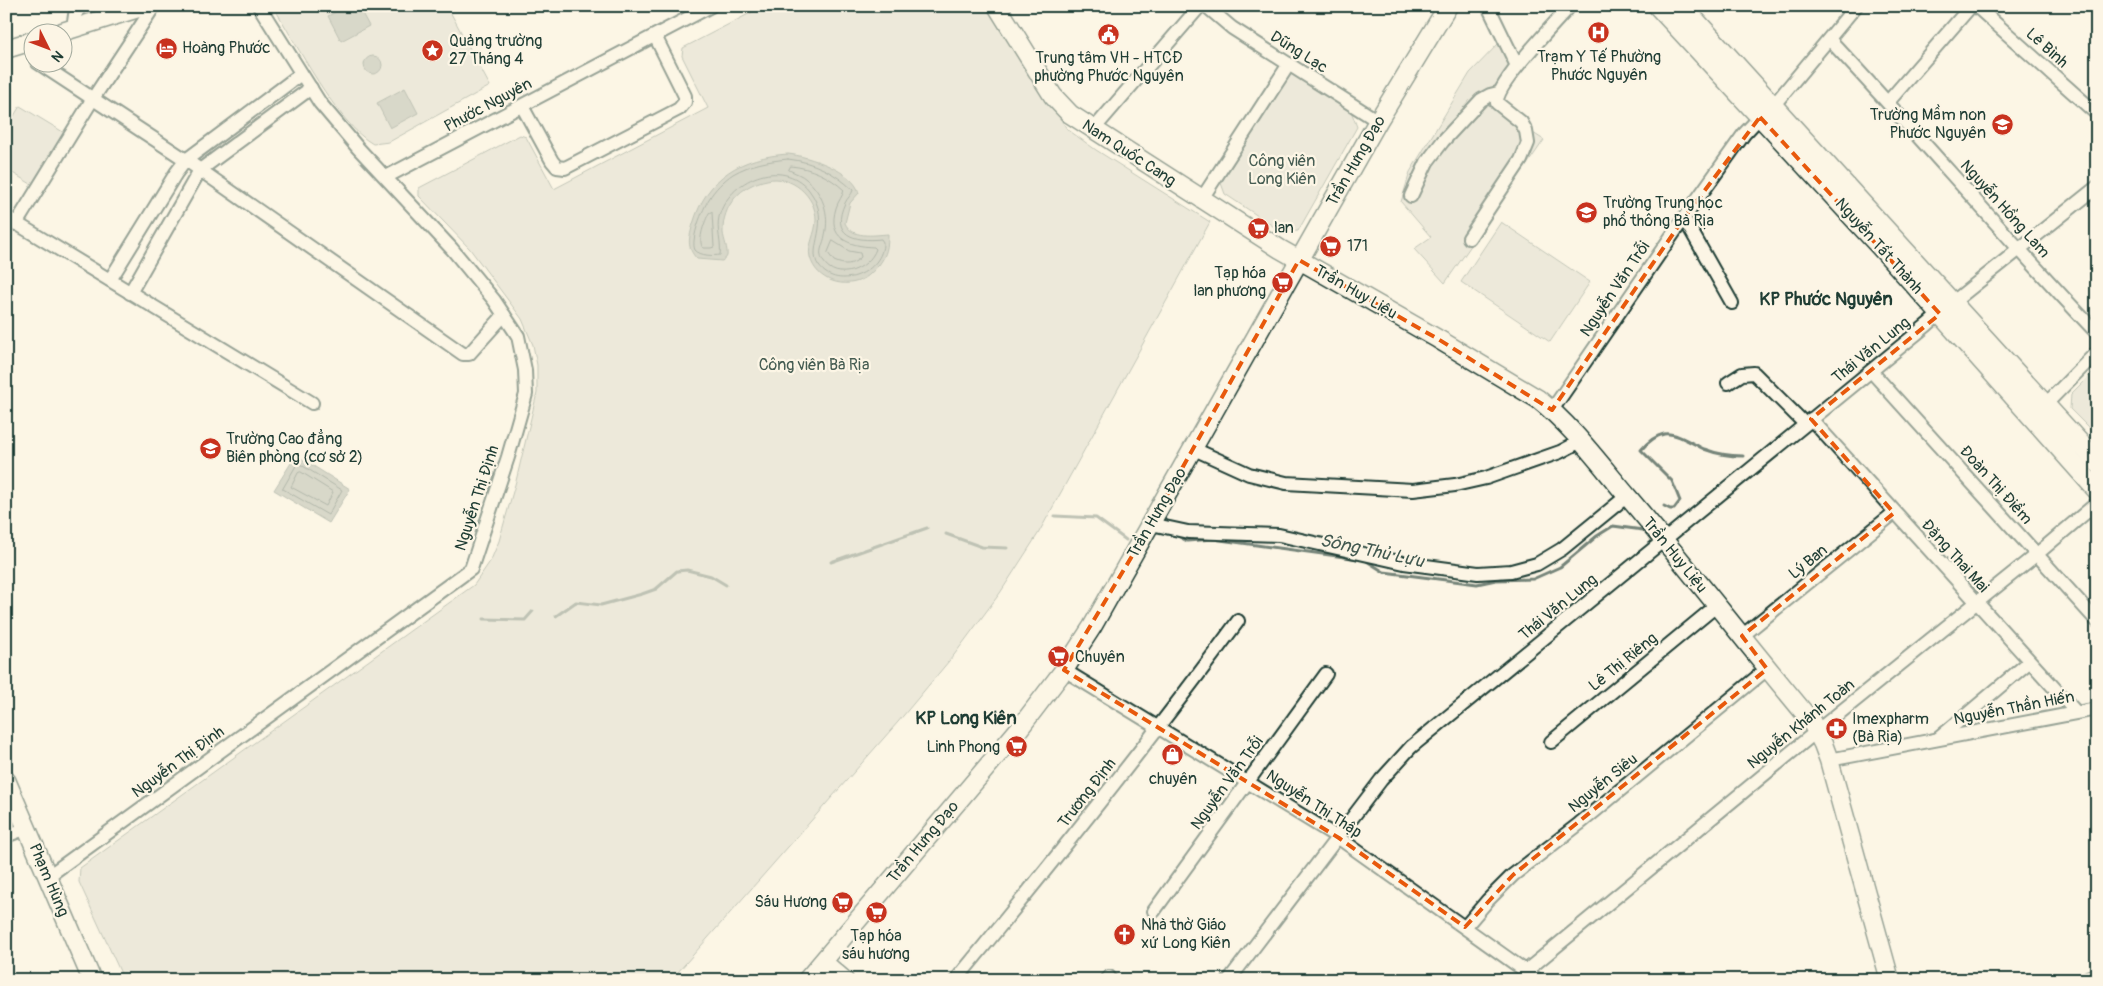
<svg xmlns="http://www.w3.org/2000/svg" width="2103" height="986" viewBox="0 0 2103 986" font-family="Pangolin,sans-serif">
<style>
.green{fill:#dcdacc;stroke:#7e8c80}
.water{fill:#aeb3a7;stroke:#758479}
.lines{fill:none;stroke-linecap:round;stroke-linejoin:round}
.shore{stroke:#586c62;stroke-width:1}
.stream{stroke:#758479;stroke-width:3}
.street-casing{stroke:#1f3d34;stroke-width:16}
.secondary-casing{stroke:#1f3d34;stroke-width:21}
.primary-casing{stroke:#1f3d34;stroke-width:22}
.street{stroke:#fcf5e5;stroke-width:12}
.secondary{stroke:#fcf5e5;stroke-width:18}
.primary{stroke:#fcf5e5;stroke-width:19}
.marked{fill:none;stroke:#e8590c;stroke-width:4;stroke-dasharray:10 6;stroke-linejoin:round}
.labels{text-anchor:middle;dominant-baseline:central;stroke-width:4.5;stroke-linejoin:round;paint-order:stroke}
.poi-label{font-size:16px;fill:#1f3d34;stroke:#fcf5e5;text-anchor:start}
.street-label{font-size:16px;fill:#1f3d34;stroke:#fcf5e5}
.park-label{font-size:16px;fill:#455c52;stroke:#fcf5e5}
.neighbourhood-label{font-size:18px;font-weight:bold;fill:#1f3d34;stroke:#fcf5e5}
.water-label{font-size:18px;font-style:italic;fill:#435a51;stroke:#fcf5e5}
</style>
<rect width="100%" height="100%" fill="#fcf5e5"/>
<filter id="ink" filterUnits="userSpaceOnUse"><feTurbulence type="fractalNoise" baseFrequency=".02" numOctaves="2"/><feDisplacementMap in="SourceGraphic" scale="10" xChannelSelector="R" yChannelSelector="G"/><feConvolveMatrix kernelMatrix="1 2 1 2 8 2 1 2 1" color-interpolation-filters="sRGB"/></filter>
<g filter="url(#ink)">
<g class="green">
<path d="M273,6H447L490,86L389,142L373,144C337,124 296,43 273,6Z"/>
<path d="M764,6H987L1067,129L1096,150L1210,222L1038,534L1000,593L954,655L898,722L671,980H124L79,882L80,868L474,585L491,560L499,541L516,481L537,393V365L533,345L522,319L470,249L419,196V188L520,135L526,137L554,189L708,108L682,56L683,48Z"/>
<path d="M1500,42L1513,67L1484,102L1544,140L1445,283L1414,249L1431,237L1401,202L1410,172L1470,73Z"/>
<path d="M1291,74L1351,111L1357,127L1298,231L1282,232L1225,194L1221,183Z"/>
<path d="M20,106L68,135L36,187L6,169V129Z"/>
<path d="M1501,222L1590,282L1550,342L1461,282Z"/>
<path d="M2097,368V436L2070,409L2071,394Z"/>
</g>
<g class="water">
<path d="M347,6H358L369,26L341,41L328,16Z"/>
<circle cx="373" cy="65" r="9"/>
<path d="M405,88L418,113L390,128L377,103Z"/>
<path d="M788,154C808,156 854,171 859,193L850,203L845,223C852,239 873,235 888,234C888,247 887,254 879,265C875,269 870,275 865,278C845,290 816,281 810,257C807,246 816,233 816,220C816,196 791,174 767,180C741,185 722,205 723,233C724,240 728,249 727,256C726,259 724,259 722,261L697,259C686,247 689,238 693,224C707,176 742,157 788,154Z"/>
<path d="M296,455L350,489L329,523L274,490Z"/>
</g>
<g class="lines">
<g class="shore">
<path d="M788,159C814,162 834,172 853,190C852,195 847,198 845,203C830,235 854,242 881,239L883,242C884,272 838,292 819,266C805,248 834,223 809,190C782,156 728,180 719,217C716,230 722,243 720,255C714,256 700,256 695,250C690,240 703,208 709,199C714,190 724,180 733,174C750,164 769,161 788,159Z"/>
<path d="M791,166C811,168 829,176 844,190C843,196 838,201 836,208C827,238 848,246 874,247L876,249C869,269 837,283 823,261C817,252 824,244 825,235C830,214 823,193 806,179C802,175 795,173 789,170Z"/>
<path d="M712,212L714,247L711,248H703C697,240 705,221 709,213Z"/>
<path d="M833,241L849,251L860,253L861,257C853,265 845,266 834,261L828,253Z"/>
<path d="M298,463L342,490L328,515L283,489Z"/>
<path d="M301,472L333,492L326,506L291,487L298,473Z"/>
</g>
<g class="stream">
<path d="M1664,506L1670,509H1674L1680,501L1672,481L1641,450C1647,443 1654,436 1664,434C1676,432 1693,444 1704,449C1717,454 1729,456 1743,456"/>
<path d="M1055,516L1096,518L1126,540"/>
<path d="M946,534L982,547L1007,548"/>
<path d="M1176,535L1187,541L1213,539L1359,559"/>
<path d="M1365,560L1384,572L1477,584L1496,580L1533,579L1560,567L1597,536L1613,526L1643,530"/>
<path d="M831,562L927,528"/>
<path d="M556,616L576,602L601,605L642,594L656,589L677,571L687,570L711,576L726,585"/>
<path d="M484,619L525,620L533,611"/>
</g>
<defs>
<g id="street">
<path d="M1206,6L1232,28L1378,121"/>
<path d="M1488,6L1517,66"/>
<path d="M1976,6L2097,114"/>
<path d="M73,29L75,15L80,6"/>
<path d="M1829,39C1920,136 2005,237 2097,333"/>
<path d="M37,62L186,160L463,354H469L504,315"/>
<path d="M1888,102L1971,6"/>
<path d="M522,106L552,161L557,167L565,168L679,109L685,102V96L655,36"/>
<path d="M1773,106L1856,6"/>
<path d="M1093,130L1200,6"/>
<path d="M386,177L711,6"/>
<path d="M1411,196L1427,162L1443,141L1481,100L1490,95L1498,93"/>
<path d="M1201,200L1289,64"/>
<path d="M6,217L312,403"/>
<path d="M1684,218L1732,303"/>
<path d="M16,224L92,100L154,6"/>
<path d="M1469,238L1521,160L1528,143L1526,131L1521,122L1497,103C1495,85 1555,23 1570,6"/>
<path d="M110,280L176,173L186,160L301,74"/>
<path d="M130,293L200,170L311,88"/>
<path d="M1871,371L2097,621"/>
<path d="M1728,383L1742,374L1754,373L1805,424"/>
<path d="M2045,405L2097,352"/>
<path d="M1552,410L1684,218L1744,134L1760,117"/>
<path d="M1811,419L2076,712"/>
<path d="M1194,449L1249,474L1286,483L1413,490L1455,485L1486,478L1560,452L1581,441"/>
<path d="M1151,524L1188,532L1279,535L1404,563L1478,573L1511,571L1537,564L1562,549L1627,496"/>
<path d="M1742,636L1894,513"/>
<path d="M1064,670L1339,838L1538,980"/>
<path d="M1939,738L2029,662"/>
<path d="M1551,742L1716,606"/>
<path d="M1829,760L2097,709"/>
<path d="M6,836L27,828"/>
<path d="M47,877L471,569L508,457L526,394L525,370L518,336L494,300L452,249L358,148L320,103L259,6"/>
<path d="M1154,911L1326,674"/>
<path d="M1465,927L1488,900L1513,875L1579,824L1767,669"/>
<path d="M1526,971L1817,731L2037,554L2097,503"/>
<path d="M956,980C1053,862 1148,744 1238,621"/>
<path d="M1107,980L1109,977"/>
<path d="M1229,980L1381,780L1411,747L1927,325L1952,303L2097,187"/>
</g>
<g id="secondary">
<path d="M997,6L1053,96L1070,114L1280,249L1438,339L1538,399C1572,426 1599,463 1628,497C1690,570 1749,647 1811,721L1823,744L1829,760L1890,980"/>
<path d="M62,32L145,6"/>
<path d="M6,49L32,41"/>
<path d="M6,780L92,980"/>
<path d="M823,962L844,980"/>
<path d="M807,980L1019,729L1064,670L1092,627L1378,121L1448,6"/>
<path d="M2089,980L2097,977"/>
</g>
<g id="primary">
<path d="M1658,6L1888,255L2097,490"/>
<path d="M1682,6L2097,462"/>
</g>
</defs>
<use href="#street" class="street-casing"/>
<use href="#secondary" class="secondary-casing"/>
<use href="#primary" class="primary-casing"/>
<use href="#street" class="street"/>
<use href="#secondary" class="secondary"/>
<use href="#primary" class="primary"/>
</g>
</g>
<path d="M0 0H2103V986H0ZM1760,117L1940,314L1811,419L1894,513L1742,636L1767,669L1513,875L1465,927L1339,838L1064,670L1144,536L1299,260L1438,339L1552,410L1684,218Z" fill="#fcf5e5" fill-opacity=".55" fill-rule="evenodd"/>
<path class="marked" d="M1760,117L1940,314L1811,419L1894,513L1742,636L1767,669L1513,875L1465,927L1339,838L1064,670L1144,536L1299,260L1438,339L1552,410L1684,218Z"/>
<defs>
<symbol id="hospital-disc" viewBox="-11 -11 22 22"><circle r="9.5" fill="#c8321e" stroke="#fcf5e5"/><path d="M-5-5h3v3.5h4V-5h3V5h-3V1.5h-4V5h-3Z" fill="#fff"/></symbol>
<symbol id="civic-disc" viewBox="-11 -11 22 22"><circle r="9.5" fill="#c8321e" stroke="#fcf5e5"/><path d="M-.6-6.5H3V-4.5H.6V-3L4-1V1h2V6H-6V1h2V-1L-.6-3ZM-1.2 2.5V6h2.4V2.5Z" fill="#fff"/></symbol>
<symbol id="hotel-disc" viewBox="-11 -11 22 22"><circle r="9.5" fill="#c8321e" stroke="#fcf5e5"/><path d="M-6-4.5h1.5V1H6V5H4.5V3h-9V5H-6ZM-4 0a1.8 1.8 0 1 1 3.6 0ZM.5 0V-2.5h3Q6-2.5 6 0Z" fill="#fff"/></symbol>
<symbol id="sight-disc" viewBox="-11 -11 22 22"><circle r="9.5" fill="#c8321e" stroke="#fcf5e5"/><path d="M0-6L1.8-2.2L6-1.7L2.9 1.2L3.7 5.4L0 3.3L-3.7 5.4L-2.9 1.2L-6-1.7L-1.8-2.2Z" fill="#fff"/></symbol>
<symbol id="school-disc" viewBox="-11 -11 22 22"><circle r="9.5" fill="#c8321e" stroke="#fcf5e5"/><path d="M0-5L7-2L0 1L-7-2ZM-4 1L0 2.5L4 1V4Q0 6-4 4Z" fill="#fff"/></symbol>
<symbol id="supermarket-disc" viewBox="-11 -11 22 22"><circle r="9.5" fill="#c8321e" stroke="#fcf5e5"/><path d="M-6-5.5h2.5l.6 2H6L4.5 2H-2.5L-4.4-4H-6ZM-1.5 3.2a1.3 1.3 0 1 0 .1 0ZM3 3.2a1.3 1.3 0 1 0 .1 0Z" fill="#fff"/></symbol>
<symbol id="university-disc" viewBox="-11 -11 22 22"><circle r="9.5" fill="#c8321e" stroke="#fcf5e5"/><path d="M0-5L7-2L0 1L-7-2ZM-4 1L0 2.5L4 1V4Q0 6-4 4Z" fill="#fff"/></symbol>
<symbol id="pharmacy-disc" viewBox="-11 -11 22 22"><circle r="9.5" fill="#c8321e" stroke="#fcf5e5"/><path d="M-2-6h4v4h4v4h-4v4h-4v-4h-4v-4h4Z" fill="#fff"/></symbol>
<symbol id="shop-disc" viewBox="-11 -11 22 22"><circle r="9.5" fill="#c8321e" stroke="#fcf5e5"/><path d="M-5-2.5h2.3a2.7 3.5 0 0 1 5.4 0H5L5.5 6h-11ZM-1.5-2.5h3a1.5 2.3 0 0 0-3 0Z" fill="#fff"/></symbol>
<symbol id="church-disc" viewBox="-11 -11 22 22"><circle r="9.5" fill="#c8321e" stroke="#fcf5e5"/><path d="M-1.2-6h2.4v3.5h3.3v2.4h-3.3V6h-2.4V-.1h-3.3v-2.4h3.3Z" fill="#fff"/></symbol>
</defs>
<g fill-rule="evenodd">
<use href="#hospital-disc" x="1586" y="20" width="25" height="25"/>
<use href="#civic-disc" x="1096" y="22" width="25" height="25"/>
<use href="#hotel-disc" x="154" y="36" width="25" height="25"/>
<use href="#sight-disc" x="420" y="38" width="25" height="25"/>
<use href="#school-disc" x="1990" y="112" width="25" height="25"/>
<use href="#school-disc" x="1574" y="200" width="25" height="25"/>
<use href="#supermarket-disc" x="1246" y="216" width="25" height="25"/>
<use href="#supermarket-disc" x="1318" y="234" width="25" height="25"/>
<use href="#supermarket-disc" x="1270" y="270" width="25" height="25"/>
<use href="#university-disc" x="198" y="436" width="25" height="25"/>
<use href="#supermarket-disc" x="1046" y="644" width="25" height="25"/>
<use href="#pharmacy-disc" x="1824" y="716" width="25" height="25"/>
<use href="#supermarket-disc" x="1004" y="734" width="25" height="25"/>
<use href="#shop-disc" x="1160" y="742" width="25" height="25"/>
<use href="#supermarket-disc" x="830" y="890" width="25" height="25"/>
<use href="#supermarket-disc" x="864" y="900" width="25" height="25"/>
<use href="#church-disc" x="1112" y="922" width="25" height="25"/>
</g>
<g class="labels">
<g class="poi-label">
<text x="449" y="41">Quảng trường<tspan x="449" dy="18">27 Tháng 4</tspan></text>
<text x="182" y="48">Hoàng Phước</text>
<text x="1599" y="57" text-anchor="middle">Trạm Y Tế Phường<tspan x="1599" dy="18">Phước Nguyên</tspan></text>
<text x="1109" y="58" text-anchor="middle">Trung tâm VH - HTCĐ<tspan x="1109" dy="18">phường Phước Nguyên</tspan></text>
<text x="1986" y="115" text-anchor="end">Trường Mầm non<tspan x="1986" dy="18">Phước Nguyên</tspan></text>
<text x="1603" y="203">Trường Trung học<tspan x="1603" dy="18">phổ thông Bà Rịa</tspan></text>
<text x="1274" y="228">lan</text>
<text x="1347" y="246">171</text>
<text x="1266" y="273" text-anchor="end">Tạp hóa<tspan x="1266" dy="18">lan phương</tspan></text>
<text x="226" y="439">Trường Cao đẳng<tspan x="226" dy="18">Biên phòng (cơ sở 2)</tspan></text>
<text x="1075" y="657">Chuyên</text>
<text x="1852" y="719">Imexpharm<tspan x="1852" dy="18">(Bà Rịa)</tspan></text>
<text x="1000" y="747" text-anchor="end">Linh Phong</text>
<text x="1173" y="779" text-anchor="middle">chuyên</text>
<text x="827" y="902" text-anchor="end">Sáu Hương</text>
<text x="1141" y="925">Nhà thờ Giáo<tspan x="1141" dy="18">xứ Long Kiên</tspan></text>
<text x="876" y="936" text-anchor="middle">Tạp hóa<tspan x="876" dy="18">sáu hương</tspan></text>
</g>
<g class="street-label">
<text transform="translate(2047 48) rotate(42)">Lê Bình</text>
<text transform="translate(1299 52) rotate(32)">Dũng Lạc</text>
<text transform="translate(488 105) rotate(-28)">Phước Nguyên</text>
<text transform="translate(1129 153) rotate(33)">Nam Quốc Cang</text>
<text transform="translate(1356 161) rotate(-60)">Trần Hưng Đạo</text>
<text transform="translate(2005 209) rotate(48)">Nguyễn Hồng Lam</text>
<text transform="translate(1879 246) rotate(48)">Nguyễn Tất Thành</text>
<text transform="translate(1615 289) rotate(-56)">Nguyễn Văn Trỗi</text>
<text transform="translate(1356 292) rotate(30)">Trần Huy Liệu</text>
<text transform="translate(1871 350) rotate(-39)">Thái Văn Lung</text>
<text transform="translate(1996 485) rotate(48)">Đoàn Thị Điểm</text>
<text transform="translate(477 498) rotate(-72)">Nguyễn Thị Định</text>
<text transform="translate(1157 513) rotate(-60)">Trần Hưng Đạo</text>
<text transform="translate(1675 555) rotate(51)">Trần Huy Liệu</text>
<text transform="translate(1955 556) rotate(48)">Đặng Thai Mai</text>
<text transform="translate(1808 562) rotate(-39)">Lý Ban</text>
<text transform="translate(1558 607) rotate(-39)">Thái Văn Lung</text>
<text transform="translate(1623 662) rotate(-39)">Lê Thị Riêng</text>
<text transform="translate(2014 708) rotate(-11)">Nguyễn Thần Hiến</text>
<text transform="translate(1801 724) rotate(-39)">Nguyễn Khánh Toàn</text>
<text transform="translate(178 762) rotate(-36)">Nguyễn Thị Định</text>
<text transform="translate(1227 783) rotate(-54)">Nguyễn Văn Trỗi</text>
<text transform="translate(1603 783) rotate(-39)">Nguyễn Siêu</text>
<text transform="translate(1087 793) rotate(-52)">Trương Định</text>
<text transform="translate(1314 804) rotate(33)">Nguyễn Thị Thập</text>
<text transform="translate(923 842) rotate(-50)">Trần Hưng Đạo</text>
<text transform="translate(49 880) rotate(67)">Phạm Hùng</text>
</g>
<g class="park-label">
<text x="1282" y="161">Công viên<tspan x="1282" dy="18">Long Kiên</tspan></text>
<text x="814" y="365">Công viên Bà Rịa</text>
</g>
<g class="neighbourhood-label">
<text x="1826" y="299">KP Phước Nguyên</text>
<text x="966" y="718">KP Long Kiên</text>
</g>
<g class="water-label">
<text transform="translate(1372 551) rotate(12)">Sông Thủ Lựu</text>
</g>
</g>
<rect width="2103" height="986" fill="none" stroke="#fcf5e5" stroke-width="25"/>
<rect x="12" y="12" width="2078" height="961" fill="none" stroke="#1f3d34" stroke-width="2" filter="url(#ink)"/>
<g transform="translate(48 48) rotate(132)"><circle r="24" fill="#fcf5e5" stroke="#a4ab9e"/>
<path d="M0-4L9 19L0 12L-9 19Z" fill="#c8321e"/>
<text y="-8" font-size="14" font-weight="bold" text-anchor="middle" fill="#1f3d34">N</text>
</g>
</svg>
